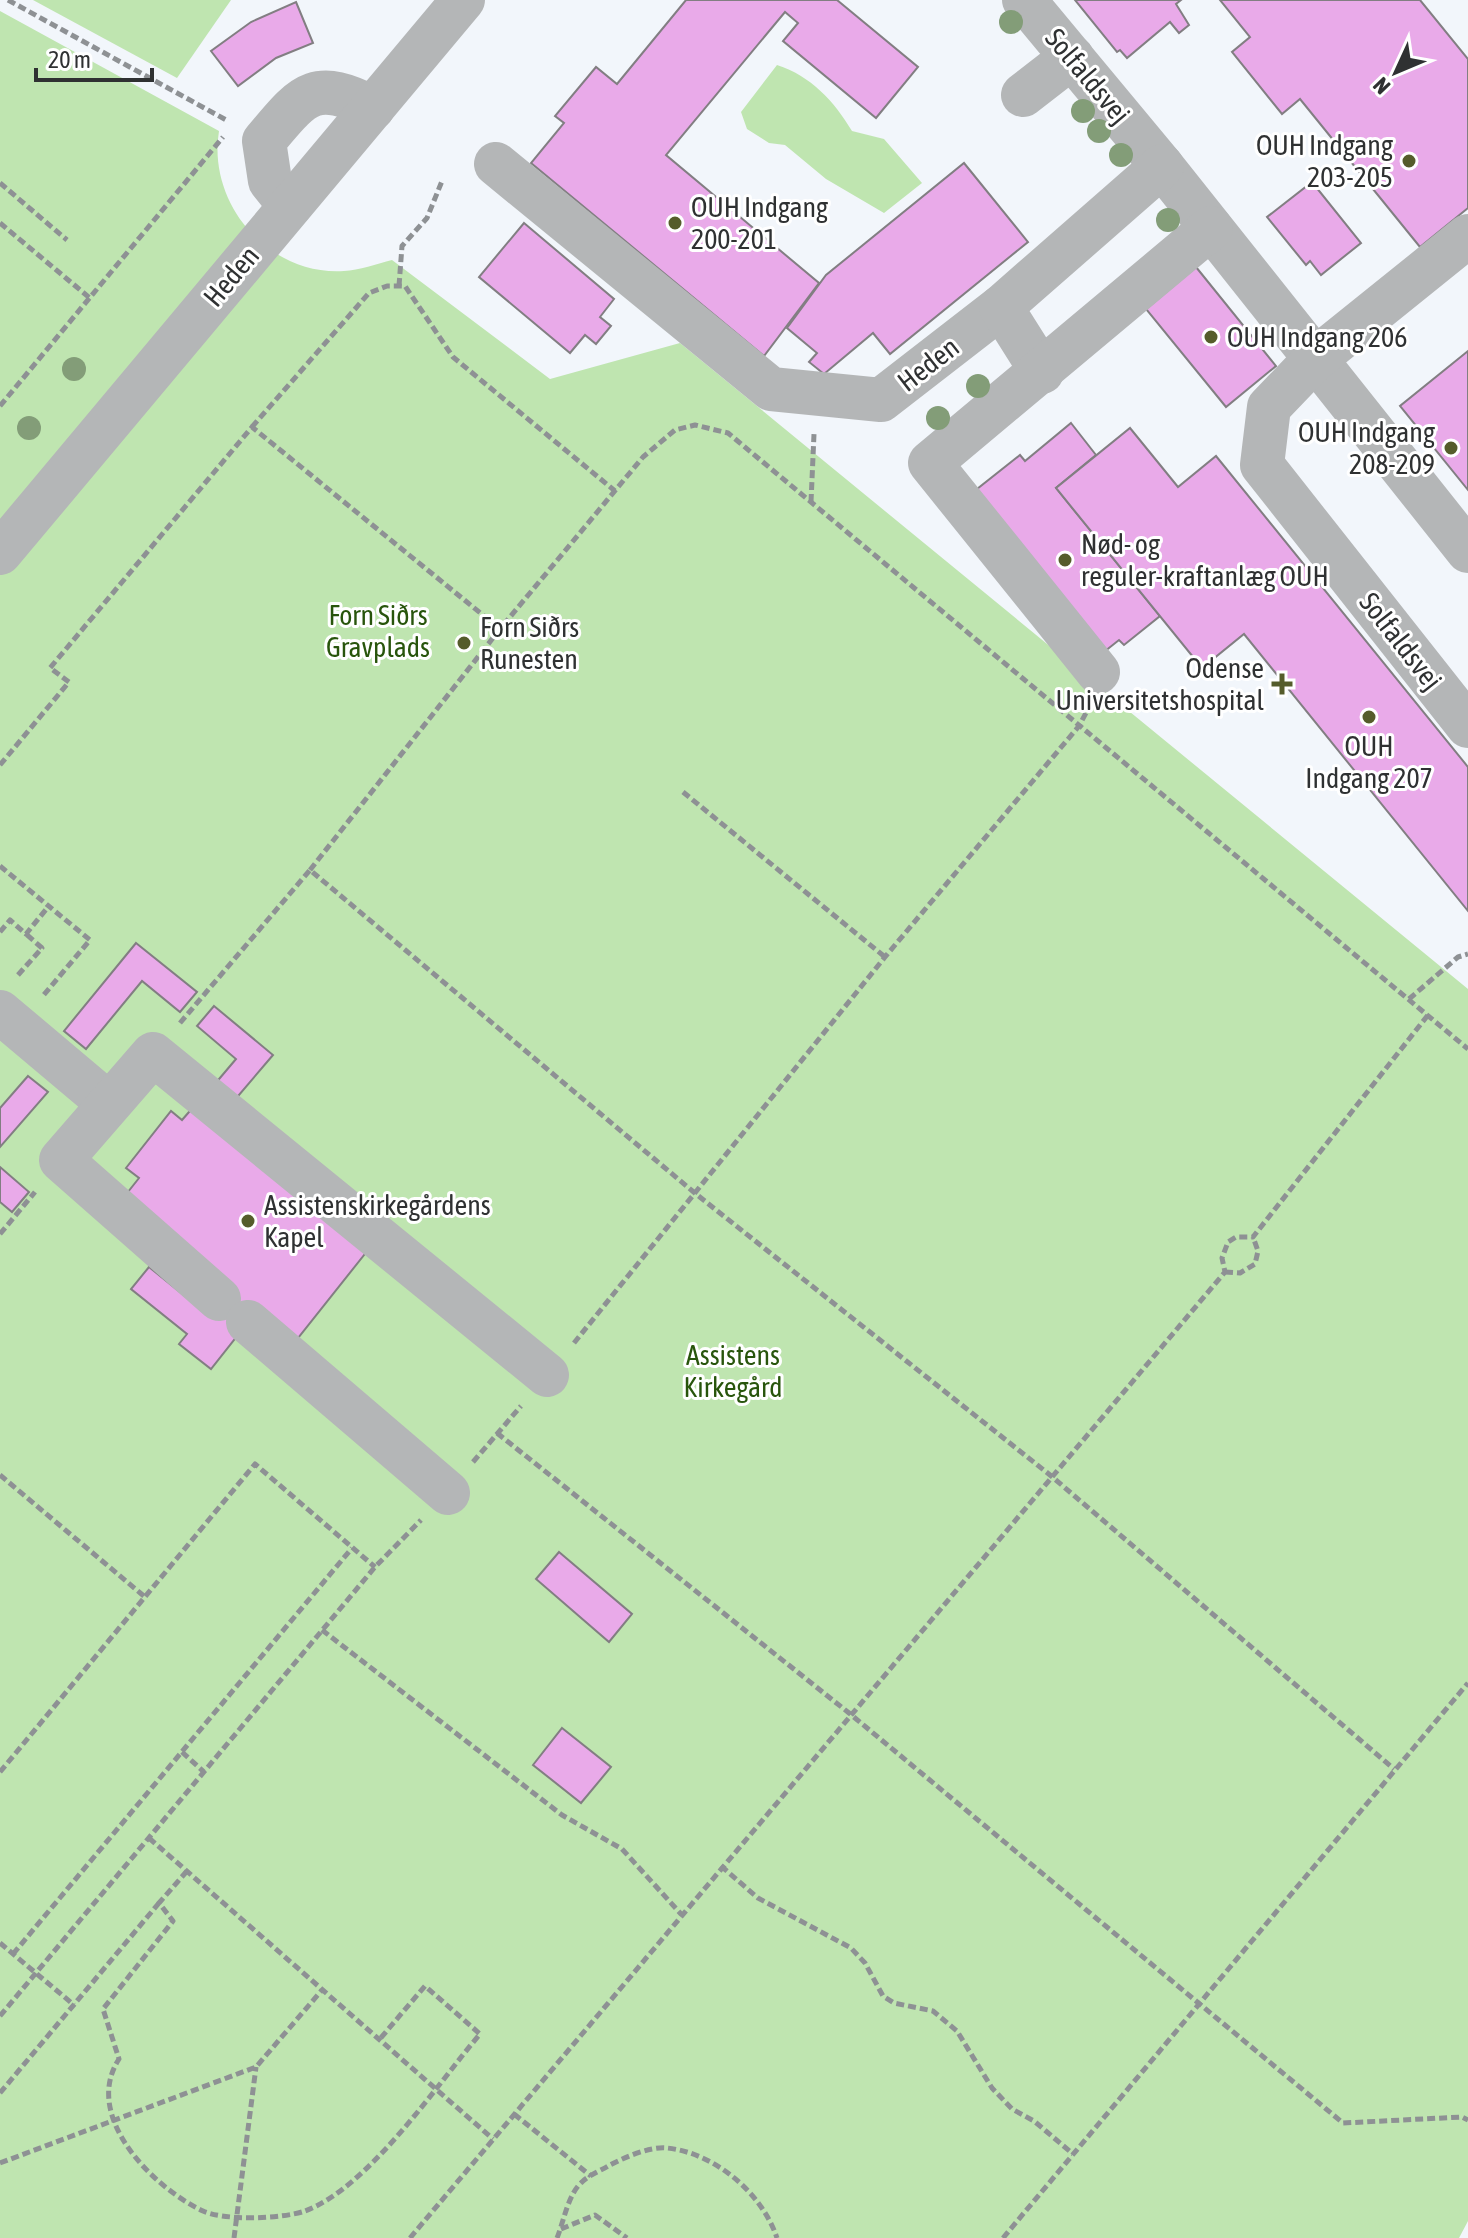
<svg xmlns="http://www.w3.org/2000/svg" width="1468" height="2238" viewBox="0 0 1468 2238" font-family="'Asap Condensed',sans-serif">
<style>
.green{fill:#bfe5b0}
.building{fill:#e9aae9;stroke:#827e82;stroke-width:2}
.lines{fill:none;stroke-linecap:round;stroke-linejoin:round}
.path{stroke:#8e9194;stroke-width:5;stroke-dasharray:8 4;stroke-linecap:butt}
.minor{stroke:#b4b6b7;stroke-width:44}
.tree{fill:#839d78}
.poi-dot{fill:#555c2b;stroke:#fff;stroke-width:3}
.labels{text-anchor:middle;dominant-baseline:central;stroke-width:6;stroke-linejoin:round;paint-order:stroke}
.street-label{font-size:28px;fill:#2f3132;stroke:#fff}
.poi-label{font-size:28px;fill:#2f3132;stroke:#fff;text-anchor:start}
.park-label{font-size:28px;fill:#28550c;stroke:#fff}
</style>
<rect width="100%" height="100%" fill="#f2f6fb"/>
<g class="green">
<path d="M33,0H231L177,78Z"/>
<path d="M0,11L219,131C207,203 268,276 344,271C359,270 377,264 392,260L550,379L680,343L1468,989V2221L1459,2238H0Z"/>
<path d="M777,65C811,76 834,101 852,131L884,139L922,183L884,213L826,179L785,145L769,143L747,129L741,112Z"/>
</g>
<g class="building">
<path d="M686,0H837L918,67L876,118L783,41L798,23L785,12L666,155L819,283L764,356L531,163L564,123L555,116L596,67L617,84Z"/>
<path d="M1075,0H1181L1176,4L1189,25L1179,33L1170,22L1127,58L1120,50L1117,52Z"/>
<path d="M1220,0H1420L1468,59V208L1420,247L1300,99L1282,114L1232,52L1250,37Z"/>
<path d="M296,2L313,43L276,58L238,86L211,51L251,22Z"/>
<path d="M964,163L1028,242L890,354L873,333L824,374L809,362L817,353L787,328L826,275Z"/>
<path d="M1312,182L1361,243L1321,275L1310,261L1306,265L1267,217Z"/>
<path d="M524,223L614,299L600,317L611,326L596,344L585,335L570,353L479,277Z"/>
<path d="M1196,267L1276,366L1226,407L1146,309Z"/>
<path d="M1468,351V490L1400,406Z"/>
<path d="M1071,423L1096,455L1056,488L1160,616L1124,645L1119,640L1095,659L967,497L1020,455L1025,461Z"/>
<path d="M1130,428L1178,487L1216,456L1468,767V911L1244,634L1202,668L1056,488Z"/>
<path d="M136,943L197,992L180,1012L142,981L86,1049L64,1031Z"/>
<path d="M214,1006L273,1055L233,1102L214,1085L236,1059L197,1026Z"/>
<path d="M28,1076L48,1092L0,1147V1108Z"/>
<path d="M196,1104L372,1245L298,1338L260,1307L211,1369L179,1344L187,1334L131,1289L149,1267L207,1314L124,1197L139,1178L126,1168L171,1111L182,1120Z"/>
<path d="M0,1167L29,1192L12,1212L0,1202Z"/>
<path d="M559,1552L632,1614L609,1642L536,1579Z"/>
<path d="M562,1728L611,1767L581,1803L533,1765Z"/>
</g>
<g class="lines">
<g class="path">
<path d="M8,0L228,121"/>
<path d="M0,183L67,240"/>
<path d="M0,223L91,299"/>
<path d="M399,286L402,246L427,218L442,181"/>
<path d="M0,406L223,137"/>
<path d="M252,427L369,293L387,286H405L453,357L615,491"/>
<path d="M811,502L814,434"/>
<path d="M0,765L69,682L50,668L252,427L500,629"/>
<path d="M683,792L885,957"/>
<path d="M0,866L90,940L42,997"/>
<path d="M310,870L500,629L643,457L675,430L695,425L728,433L1468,1049"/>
<path d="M0,932L10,920L26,934L48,907"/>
<path d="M18,975L42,948L26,934"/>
<path d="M1409,999L1458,957L1468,954"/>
<path d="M180,1023L310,870L696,1194L1050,1475L1394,1769"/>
<path d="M0,1234L35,1192"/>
<path d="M1225,1272L1240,1273L1255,1264L1258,1251L1253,1237"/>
<path d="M574,1343L885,957L1079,726L1087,711"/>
<path d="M497,1433L849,1713L1343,2123L1462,2117L1468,2120"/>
<path d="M473,1462L521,1406"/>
<path d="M0,1475L145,1597"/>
<path d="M322,1630L562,1815L622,1849L681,1914"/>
<path d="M182,1752L204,1772"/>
<path d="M0,1772L255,1464L375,1567"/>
<path d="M149,1838L493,2139"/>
<path d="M721,1866L758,1898L851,1948L865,1963L883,1996L894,2003L933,2011L957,2031L992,2088L1012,2109L1034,2121L1073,2154"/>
<path d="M187,1871L159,1903L173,1921L103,2009L119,2059C82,2116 152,2187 203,2211C225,2221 282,2219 305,2211C369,2187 435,2087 480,2034L425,1986L379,2040"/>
<path d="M0,1943L74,2005"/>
<path d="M13,1954L352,1548"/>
<path d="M0,2016L375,1567L421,1520"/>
<path d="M0,2093L159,1903"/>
<path d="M514,2114L591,2176"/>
<path d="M0,2163L256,2067L322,1990"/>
<path d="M561,2229L595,2215L627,2238"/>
<path d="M234,2238L256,2067"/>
<path d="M410,2238L1225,1272L1222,1258L1228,1242L1236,1237H1253L1428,1015"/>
<path d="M557,2238C564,2221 568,2194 582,2182C589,2175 600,2171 608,2166C623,2158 650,2146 667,2148C715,2153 762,2193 777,2238"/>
<path d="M1003,2238L1468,1683"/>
</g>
<g class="minor">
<path d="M1024,0L1162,166L1468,551"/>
<path d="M1023,95L1072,57"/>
<path d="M496,164L771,389L881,400L1001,307"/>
<path d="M290,206L270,181L264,141C303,95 313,77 373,108"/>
<path d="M1468,236L1314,360L1269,407L1262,465L1468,726"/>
<path d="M1042,372L1001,307L1162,166"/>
<path d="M0,553L463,0"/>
<path d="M1098,672L930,463L1211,228"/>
<path d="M0,1012L108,1103"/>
<path d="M219,1299L61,1160L153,1054L547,1375"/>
<path d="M248,1322L448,1493"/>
</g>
</g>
<g class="tree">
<circle cx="1011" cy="22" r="12"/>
<circle cx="1083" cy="111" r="12"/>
<circle cx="1099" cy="131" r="12"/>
<circle cx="1121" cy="155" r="12"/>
<circle cx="1168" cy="220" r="12"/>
<circle cx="74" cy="369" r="12"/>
<circle cx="978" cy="386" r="12"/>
<circle cx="938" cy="418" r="12"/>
<circle cx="29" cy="428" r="12"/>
</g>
<g class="poi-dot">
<circle cx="1409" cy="161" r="8"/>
<circle cx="675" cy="223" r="8"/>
<circle cx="1211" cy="337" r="8"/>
<circle cx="1451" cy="448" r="8"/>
<circle cx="1065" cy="560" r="8"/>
<circle cx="464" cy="643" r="8"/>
<path d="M1278 672h8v8h8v8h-8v8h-8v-8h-8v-8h8z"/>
<circle cx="1369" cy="717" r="8"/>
<circle cx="248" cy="1221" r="8"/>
</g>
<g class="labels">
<g class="street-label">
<text transform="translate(1088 76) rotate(50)">Solfaldsvej</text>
<text transform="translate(231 276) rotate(-50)">Heden</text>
<text transform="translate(928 364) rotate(-38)">Heden</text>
<text transform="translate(1401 641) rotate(52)">Solfaldsvej</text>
</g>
<g class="poi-label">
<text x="1393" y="145" text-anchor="end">OUH Indgang<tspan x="1393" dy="32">203-205</tspan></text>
<text x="691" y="207">OUH Indgang<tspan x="691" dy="32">200-201</tspan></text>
<text x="1227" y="337">OUH Indgang 206</text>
<text x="1435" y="432" text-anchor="end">OUH Indgang<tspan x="1435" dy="32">208-209</tspan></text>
<text x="1081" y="544">Nød- og<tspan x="1081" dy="32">reguler-kraftanlæg OUH</tspan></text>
<text x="480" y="627">Forn Siðrs<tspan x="480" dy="32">Runesten</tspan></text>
<text x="1264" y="668" text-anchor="end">Odense<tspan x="1264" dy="32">Universitetshospital</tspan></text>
<text x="1369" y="746" text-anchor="middle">OUH<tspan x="1369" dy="32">Indgang 207</tspan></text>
<text x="264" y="1205">Assistenskirkegårdens<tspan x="264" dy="32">Kapel</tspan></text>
</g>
<g class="park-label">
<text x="378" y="615">Forn Siðrs<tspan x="378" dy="32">Gravplads</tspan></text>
<text x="733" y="1355">Assistens<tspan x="733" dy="32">Kirkegård</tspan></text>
</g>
</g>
<g transform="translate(1396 72) rotate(226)" stroke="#ffffff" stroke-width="6" paint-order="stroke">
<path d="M0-6L14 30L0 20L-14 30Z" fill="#2f3132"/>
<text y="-12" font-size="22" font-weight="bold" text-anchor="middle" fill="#2f3132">N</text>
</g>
<path d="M36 68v12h116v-12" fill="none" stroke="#2f3132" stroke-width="4"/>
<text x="48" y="68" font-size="24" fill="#2f3132" stroke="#ffffff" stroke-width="6" paint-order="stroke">20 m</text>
</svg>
